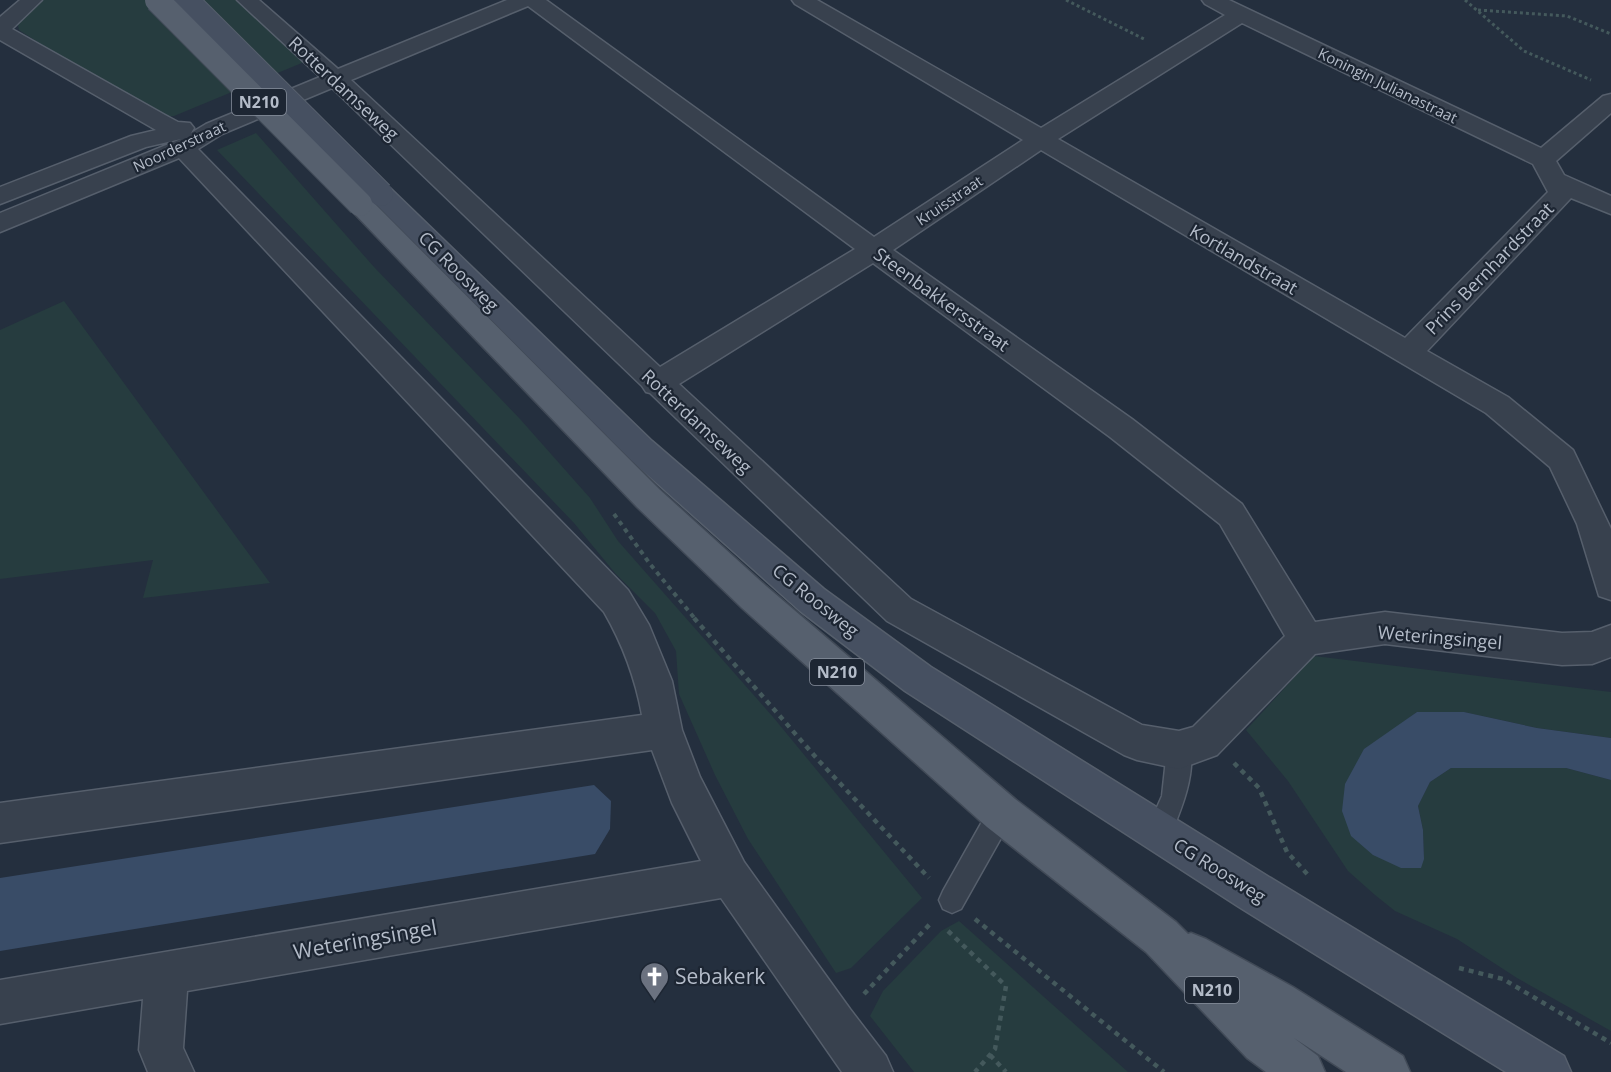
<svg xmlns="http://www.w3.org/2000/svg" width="1611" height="1072" viewBox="0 0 1611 1072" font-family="'Open Sans',sans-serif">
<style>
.green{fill:#263c3f}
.water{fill:#394c67}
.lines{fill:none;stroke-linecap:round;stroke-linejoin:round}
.lane-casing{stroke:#565f6c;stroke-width:3}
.street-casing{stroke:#565f6c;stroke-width:3}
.secondary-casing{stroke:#565f6c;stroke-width:3}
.primary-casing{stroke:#414a57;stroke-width:3}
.path-far2{stroke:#44595c;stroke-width:3;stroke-dasharray:3 3;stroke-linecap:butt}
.path-far1{stroke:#44595c;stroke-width:4;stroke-dasharray:4.5 4.5;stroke-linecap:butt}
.path{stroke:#44595c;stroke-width:4.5;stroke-dasharray:5 5;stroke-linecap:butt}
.lane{fill:#38414e;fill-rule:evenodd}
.street{fill:#38414e;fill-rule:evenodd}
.secondary{fill:#465061;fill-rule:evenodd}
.primary{fill:#56606e;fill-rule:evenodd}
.secondary-bridge-casing{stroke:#565f6c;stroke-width:26;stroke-linecap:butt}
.primary-bridge-casing{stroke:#414a57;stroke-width:26;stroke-linecap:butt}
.secondary-bridge{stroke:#465061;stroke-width:24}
.primary-bridge{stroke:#56606e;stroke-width:24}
.labels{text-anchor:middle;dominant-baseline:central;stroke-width:4.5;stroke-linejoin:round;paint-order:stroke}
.far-street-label{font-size:15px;fill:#b4bcc9;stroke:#1d2633}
.shield{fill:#1d2633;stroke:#878f9c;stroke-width:1.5}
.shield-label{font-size:16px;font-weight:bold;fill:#b4bcc9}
.street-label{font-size:18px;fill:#b4bcc9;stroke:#1d2633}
.near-street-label{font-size:21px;fill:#b4bcc9;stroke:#1d2633}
.near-poi-label{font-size:21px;fill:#b4bcc9;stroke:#1d2633;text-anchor:start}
</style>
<rect width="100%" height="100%" fill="#242f3e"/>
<g class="green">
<path d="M42,0H244L309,60L174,116H152L19,30L17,21Z"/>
<path d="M256,133L374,267L520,419L590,498L618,541L773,717L922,898L851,968L836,973L748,839L715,775L679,694L676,651L655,613L615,573L574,523L217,150Z"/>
<path d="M64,301L270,583L143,598L153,560L0,579V330Z"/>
<path d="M1314,656L1611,692V738L1537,728L1464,712H1417L1396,728L1424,859L1423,830L1418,806L1430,782L1451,768H1566L1611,780V1031L1517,978L1457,939L1395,911L1375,895L1348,871L1288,781L1246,730Z"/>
<path d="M959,921L1128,1072H914L870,1016L883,991L941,931Z"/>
</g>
<g class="water">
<path d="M1417,712H1464L1537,728L1611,738V780L1566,768H1451L1430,782L1418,806L1423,830L1424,859L1421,868H1401L1373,855L1351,836L1342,811L1345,784L1364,749Z"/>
<path d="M594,785L611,801L610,829L595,854L0,951V878Z"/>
</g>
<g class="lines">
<defs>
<g id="lane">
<path d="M1179,738L1188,742C1199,770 1179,815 1168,841L1159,845L1150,841L1146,832L1162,796L1167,750L1170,742Z"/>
<path d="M1001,800L1010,804L1014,813L1010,822L961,909L952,913L943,909L939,900L943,891L992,804Z"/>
</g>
<path id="street" d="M20,0H42L12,29L165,115L178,122L190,123L194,128L191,133L206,124L320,77L237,0H259L338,69L507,0H546L874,237L1023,140L795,4L792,0H817L1041,128L1225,15L1205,4L1202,0H1229L1541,148L1603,96L1611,94V113L1556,161L1564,175L1611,196V214L1571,198L1427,351L1508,397L1573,450L1611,529V600L1599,596L1577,524L1550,467L1486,413L1041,150L893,250L1132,419L1242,504L1315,622L1385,612L1562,633L1592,632L1611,625V657L1592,664L1562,665L1385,644L1315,654L1217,755L1179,769L1137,760L1124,755L887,621L650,393L646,392L642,386L332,88L222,134L198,149L628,590L649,625L672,681L682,730L700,777L744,862L850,1009L886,1056L893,1072H842L721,898L187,991L183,1048L194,1072H148L139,1050L143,999L0,1024V980L701,861L672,803L652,750L0,843V803L642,715C635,677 623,645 604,612L179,158L0,232V213L181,139L146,147L0,204V187L131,136L156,130L0,40V17ZM528,6L855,249L660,367L351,80ZM1242,23L1533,164L1548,192L1405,338L1058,139ZM873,263L1110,437L1220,524L1285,636L1193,727L1179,731L1142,725L911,599L679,384Z"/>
<path id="secondary" d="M381,186L390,188L652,441L824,589L931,667L1269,877L1564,1056L1571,1072H1506L1239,907L905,691L800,611L630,459L372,200L368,194L372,188Z"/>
<path id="primary" d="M360,196L369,198L659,489L766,586L1015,799L1176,922L1188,934L1191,933L1206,939L1293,987L1403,1056L1410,1072H1346L1294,1038L1318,1056L1325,1072H1266L1247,1058L1146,952L987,827L742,608L637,507L351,210L347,204L351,198Z"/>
</defs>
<use href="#lane" class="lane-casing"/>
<use href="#street" class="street-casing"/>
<use href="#secondary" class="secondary-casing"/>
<use href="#primary" class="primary-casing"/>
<g class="path-far2">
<path d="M1066,0L1146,40"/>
<path d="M1465,0L1524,51L1591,80"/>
<path d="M1478,10L1567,16L1611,34"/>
</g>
<path class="path-far1" d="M614,514L650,564L696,620"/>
<g class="path">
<path d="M694,618L820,762L929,878"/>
<path d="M1234,763L1259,788L1287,852L1310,877"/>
<path d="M975,919L1164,1072"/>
<path d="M948,931L1006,986L995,1049L975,1072"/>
<path d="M1459,968L1503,979L1611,1043"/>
<path d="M864,994L931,923"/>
<path d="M990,1055L1006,1072"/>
</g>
<use href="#lane" class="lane"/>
<use href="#street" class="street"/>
<use href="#secondary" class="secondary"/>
<use href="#primary" class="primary"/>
<defs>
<path id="secondary-bridge" d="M186,0L381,194"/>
<path id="primary-bridge" d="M157,0L360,204"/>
</defs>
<use href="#secondary-bridge" class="secondary-bridge-casing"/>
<use href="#primary-bridge" class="primary-bridge-casing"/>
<use href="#secondary-bridge" class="secondary-bridge"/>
<use href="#primary-bridge" class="primary-bridge"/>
</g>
<defs>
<symbol id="church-pin" viewBox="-11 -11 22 30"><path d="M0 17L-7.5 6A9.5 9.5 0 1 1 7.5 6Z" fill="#6b7280" stroke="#1d2633"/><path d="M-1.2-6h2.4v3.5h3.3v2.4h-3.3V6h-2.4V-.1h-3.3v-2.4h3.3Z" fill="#fff"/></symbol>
</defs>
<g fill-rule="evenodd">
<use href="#church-pin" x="638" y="960" width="33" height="45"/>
</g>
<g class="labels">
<g class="far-street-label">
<text transform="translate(1388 85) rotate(26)">Koningin Julianastraat</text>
<text transform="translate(179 146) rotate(-25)">Noorderstraat</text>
<text transform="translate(949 200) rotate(-34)">Kruisstraat</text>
</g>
<g class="shield">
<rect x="232" y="89" width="54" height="26" rx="4.5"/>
<rect x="810" y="659" width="54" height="26" rx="4.5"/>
<rect x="1185" y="977" width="54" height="26" rx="4.5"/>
</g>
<g class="shield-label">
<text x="259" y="102">N210</text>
<text x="837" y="672">N210</text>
<text x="1212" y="990">N210</text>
</g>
<g class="street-label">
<text transform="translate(344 88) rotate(43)">Rotterdamseweg</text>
<text transform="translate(1244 259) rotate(30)">Kortlandstraat</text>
<text transform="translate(1489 268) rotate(-46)">Prins Bernhardstraat</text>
<text transform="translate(459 271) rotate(45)">CG Roosweg</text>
<text transform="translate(942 299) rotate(36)">Steenbakkersstraat</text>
<text transform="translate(697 421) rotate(43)">Rotterdamseweg</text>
<text transform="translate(816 600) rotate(39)">CG Roosweg</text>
<text transform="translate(1440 637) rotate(5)">Weteringsingel</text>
<text transform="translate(1220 870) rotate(32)">CG Roosweg</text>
</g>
<g class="near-street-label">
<text transform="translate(365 939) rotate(-10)">Weteringsingel</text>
</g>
<g class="near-poi-label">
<text x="675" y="976">Sebakerk</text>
</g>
</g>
</svg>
